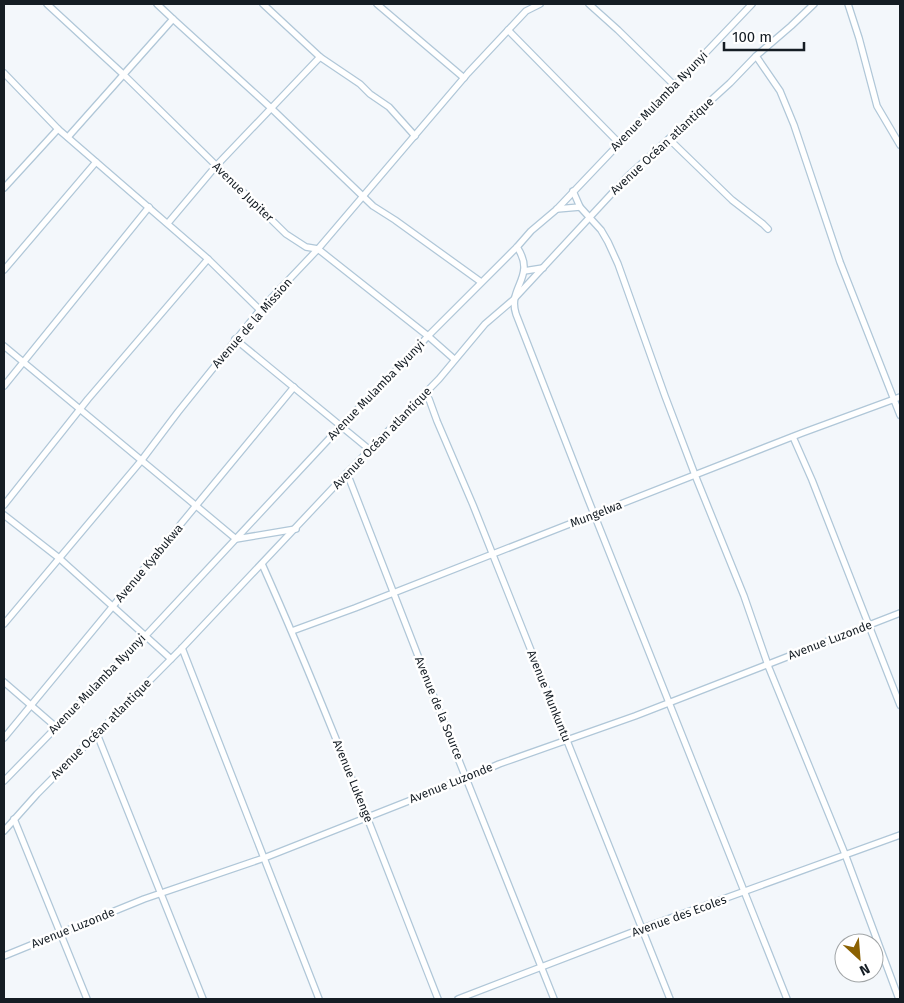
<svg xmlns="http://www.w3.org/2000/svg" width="904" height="1003" viewBox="0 0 904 1003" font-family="'Fira Sans',sans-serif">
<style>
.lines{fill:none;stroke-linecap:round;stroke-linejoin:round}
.minor-casing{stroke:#b0c7d8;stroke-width:8}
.minor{stroke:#fff;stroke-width:5.5}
.labels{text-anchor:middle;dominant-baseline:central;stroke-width:5;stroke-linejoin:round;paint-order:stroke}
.street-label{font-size:12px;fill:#151d24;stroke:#fff}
</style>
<rect width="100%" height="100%" fill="#f3f7fb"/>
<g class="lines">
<defs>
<g id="minor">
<path d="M47,4L124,75L286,234L306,247L318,249L428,336L454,359"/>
<path d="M263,4L320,57L360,84L370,94L389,107L415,136"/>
<path d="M377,4L464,78"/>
<path d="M589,4L618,30L675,86"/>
<path d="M848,4L859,38L877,106L900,145"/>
<path d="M173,19L271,108L373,206L395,220L481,282"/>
<path d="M508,30L619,143"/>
<path d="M756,56L780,91L794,125L840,262L900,415"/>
<path d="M4,73L58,129L208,259L260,310"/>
<path d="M68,137L173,19L157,4"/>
<path d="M669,139L732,200L763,224L768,229"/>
<path d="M4,188L58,129"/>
<path d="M573,191L580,207L601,230L608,242L618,264L665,396L695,475L744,596L769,668L845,854L899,999"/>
<path d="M557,209L580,207"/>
<path d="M168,223L216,166L320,57"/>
<path d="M517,247C537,277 507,287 516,314L588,499L787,999"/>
<path d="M4,270L96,162"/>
<path d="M524,271L543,268"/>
<path d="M235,339L370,450"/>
<path d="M4,346L236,539L296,529"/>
<path d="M4,386L149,207"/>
<path d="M424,394L429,399L437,421L473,505L670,999"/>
<path d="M793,437L812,480L900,705"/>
<path d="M347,473L446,728L554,999"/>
<path d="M4,505L88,399L208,259"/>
<path d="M4,515L59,558L171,659"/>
<path d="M262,564C326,707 381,854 438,999"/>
<path d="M4,624L141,461L178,412L260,310L318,249L468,73L526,11L540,4"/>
<path d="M292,631L355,608L802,433L900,397"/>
<path d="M182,648L319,999"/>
<path d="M4,682L56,727"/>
<path d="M97,734L203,999"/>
<path d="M4,738L294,387"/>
<path d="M4,781L150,631L341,426L407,359L428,336L517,247L531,231L557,209L752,4"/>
<path d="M14,819L87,999"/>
<path d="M4,831L37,794L182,648L347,473L439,379L485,324L513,300L628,176L730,83L756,56L791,26L814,4"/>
<path d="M4,956L144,899L264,858L467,778L499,764L635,716L900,613"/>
<path d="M458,999L643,928L900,835"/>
</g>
</defs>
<use href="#minor" class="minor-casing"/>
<use href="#minor" class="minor"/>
</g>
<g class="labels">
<g class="street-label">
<text transform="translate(659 101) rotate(-46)">Avenue Mulamba Nyunyi</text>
<text transform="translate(662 146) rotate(-43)">Avenue Océan atlantique</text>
<text transform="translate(243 192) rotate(44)">Avenue Jupiter</text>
<text transform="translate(252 323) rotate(-49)">Avenue de la Mission</text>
<text transform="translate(376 390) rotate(-46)">Avenue Mulamba Nyunyi</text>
<text transform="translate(382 438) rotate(-46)">Avenue Océan atlantique</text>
<text transform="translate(596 514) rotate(-21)">Mungelwa</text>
<text transform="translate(149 563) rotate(-50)">Avenue Kyabukwa</text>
<text transform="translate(830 640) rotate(-21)">Avenue Luzonde</text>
<text transform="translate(97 684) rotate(-46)">Avenue Mulamba Nyunyi</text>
<text transform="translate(549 696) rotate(68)">Avenue Munkuntu</text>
<text transform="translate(439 708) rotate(68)">Avenue de la Source</text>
<text transform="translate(101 729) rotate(-45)">Avenue Océan atlantique</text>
<text transform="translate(353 781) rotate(68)">Avenue Lukenge</text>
<text transform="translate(451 783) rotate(-22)">Avenue Luzonde</text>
<text transform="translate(679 916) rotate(-20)">Avenue des Ecoles</text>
<text transform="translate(73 928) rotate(-22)">Avenue Luzonde</text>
</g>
</g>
<rect width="904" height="1003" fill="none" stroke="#151d24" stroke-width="10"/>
<g transform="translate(859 958) rotate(154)"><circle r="24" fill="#ffffff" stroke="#a1a5a7"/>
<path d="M0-4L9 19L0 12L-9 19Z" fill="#8b6102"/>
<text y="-8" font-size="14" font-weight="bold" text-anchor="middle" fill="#151d24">N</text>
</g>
<path d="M724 42v8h80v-8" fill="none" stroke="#151d24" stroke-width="2.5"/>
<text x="732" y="42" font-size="15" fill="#151d24" stroke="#ffffff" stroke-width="4" paint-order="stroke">100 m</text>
</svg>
